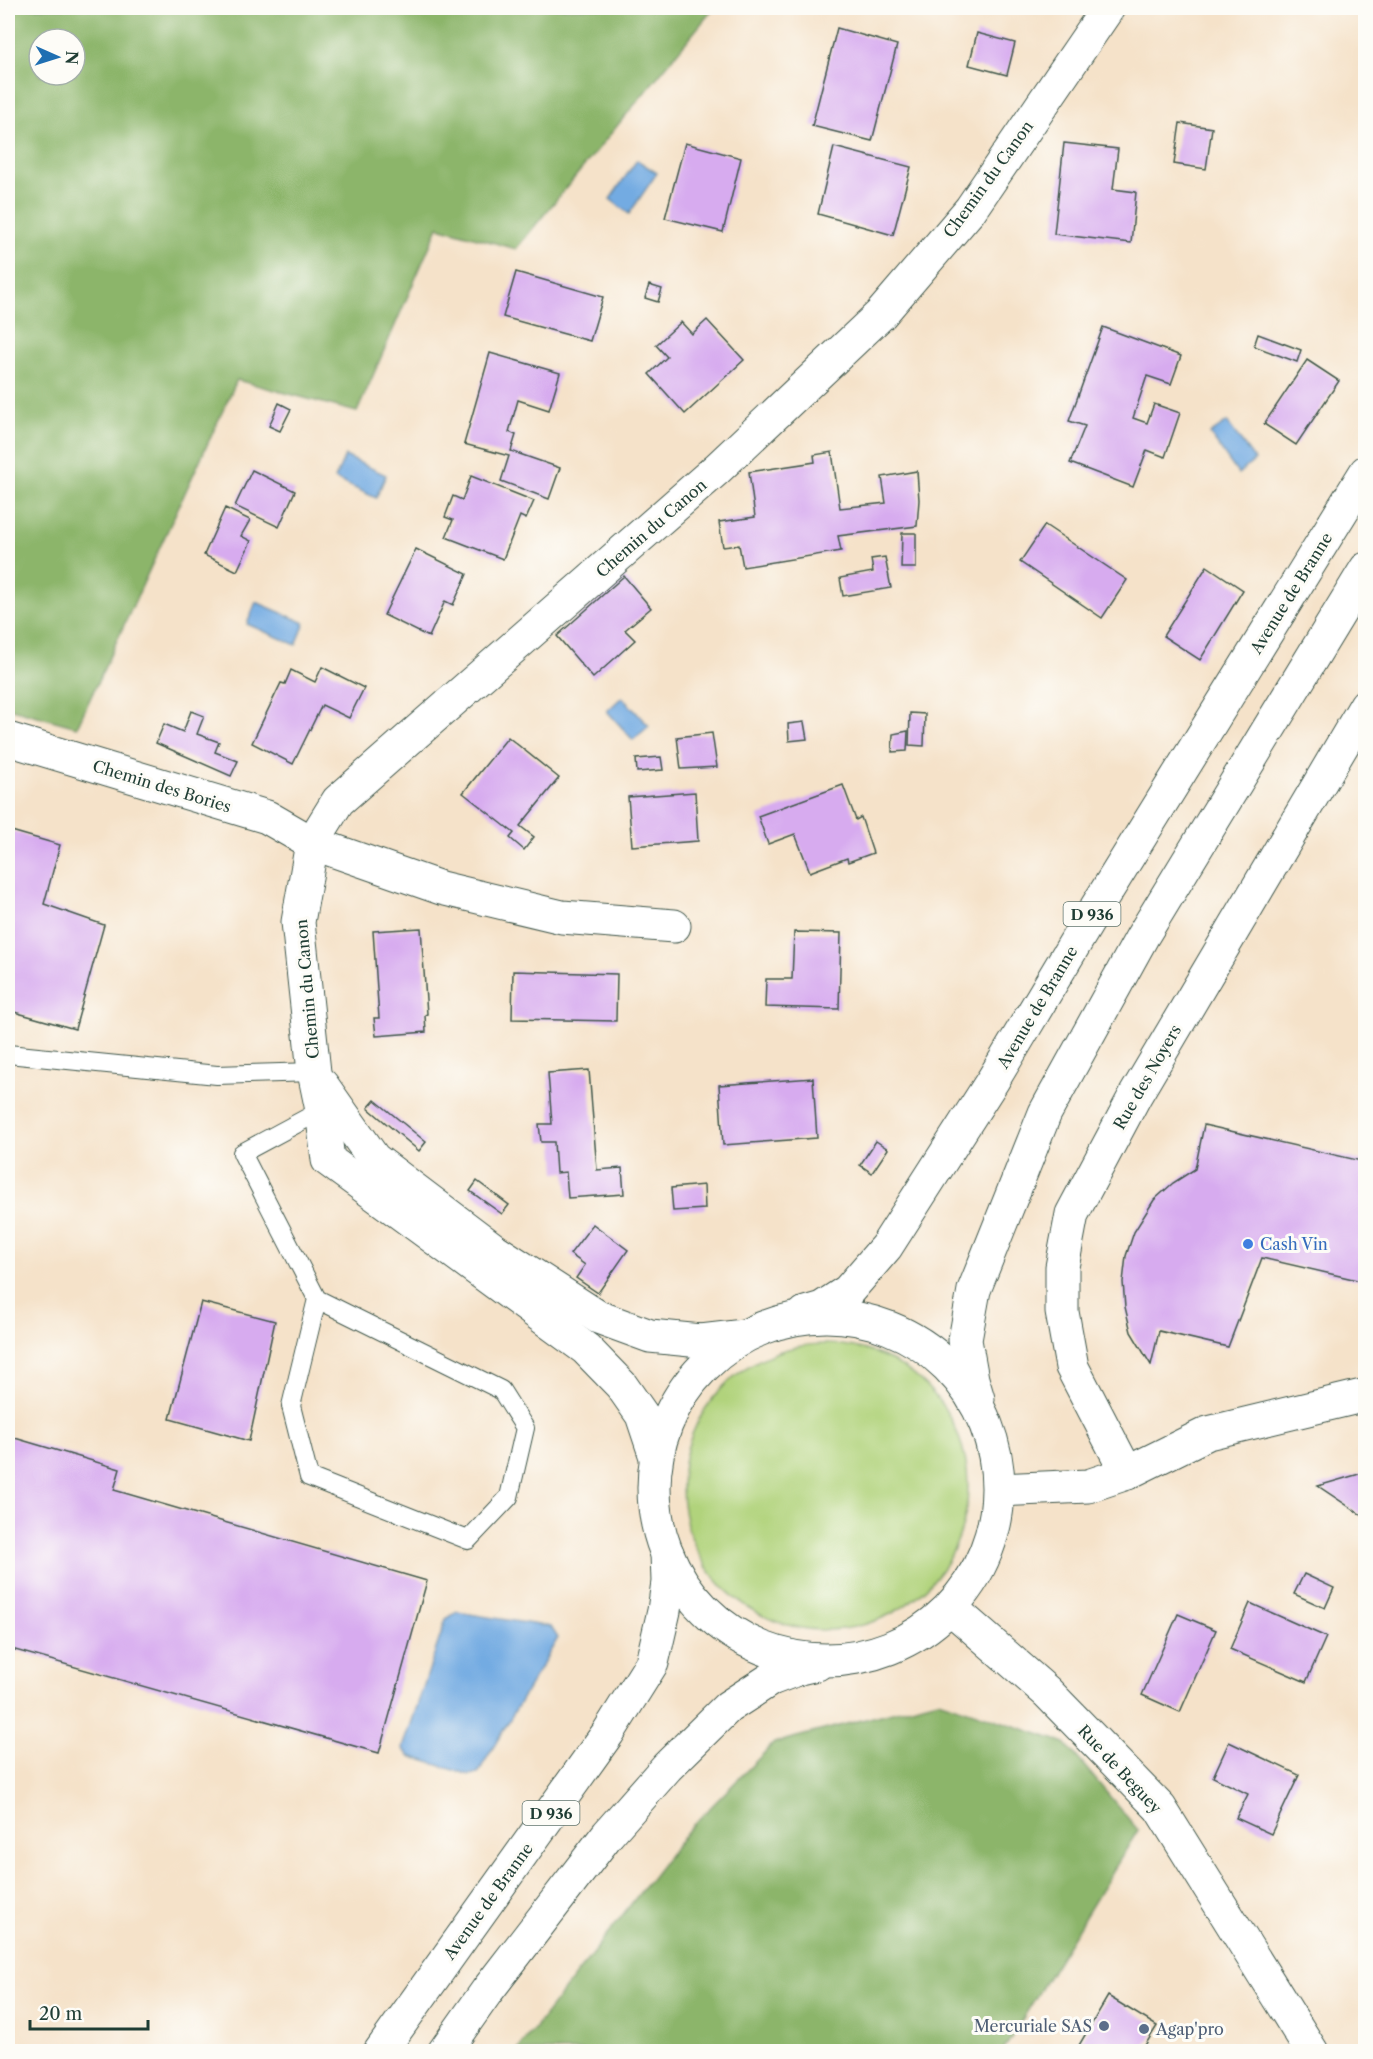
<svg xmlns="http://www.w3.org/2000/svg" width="1373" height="2059" viewBox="0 0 1373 2059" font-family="'Libre Caslon Text',serif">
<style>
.green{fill:#b1d37b;stroke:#688858;stroke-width:1.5}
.forest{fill:#8cb56b;stroke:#567950;stroke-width:1.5;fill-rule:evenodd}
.water{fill:#73abe2;stroke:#49748b;stroke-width:1.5}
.building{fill:#d7abef}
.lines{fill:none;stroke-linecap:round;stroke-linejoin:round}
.service-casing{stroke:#3f564a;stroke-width:20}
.minor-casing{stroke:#3f564a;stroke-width:35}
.tertiary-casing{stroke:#3f564a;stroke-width:35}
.primary-casing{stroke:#3f564a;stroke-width:35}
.service{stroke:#fff;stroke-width:18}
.minor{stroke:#fff;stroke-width:33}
.tertiary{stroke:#fff;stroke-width:33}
.primary{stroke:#fff;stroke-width:33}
.shop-dot{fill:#3f7fe0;stroke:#fdfcf7;stroke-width:2}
.service-dot{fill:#5c6f8a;stroke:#fdfcf7;stroke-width:2}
.labels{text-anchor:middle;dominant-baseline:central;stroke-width:6;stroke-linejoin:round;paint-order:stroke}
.shield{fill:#fdfcf7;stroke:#62766e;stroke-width:1.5}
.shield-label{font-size:15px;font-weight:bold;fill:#1f3d34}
.street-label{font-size:16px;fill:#1f3d34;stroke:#fdfcf7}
.shop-label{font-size:16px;fill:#366cbe;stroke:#fdfcf7;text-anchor:start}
.service-label{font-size:16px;fill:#4e5e75;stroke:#fdfcf7;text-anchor:end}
</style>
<rect width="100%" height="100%" fill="#fdfcf7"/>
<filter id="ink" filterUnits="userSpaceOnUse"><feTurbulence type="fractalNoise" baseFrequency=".0167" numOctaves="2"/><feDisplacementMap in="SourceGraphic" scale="12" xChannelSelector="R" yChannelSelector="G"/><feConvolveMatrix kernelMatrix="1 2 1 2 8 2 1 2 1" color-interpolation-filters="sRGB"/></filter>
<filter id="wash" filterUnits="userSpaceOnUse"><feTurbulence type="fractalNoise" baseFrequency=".008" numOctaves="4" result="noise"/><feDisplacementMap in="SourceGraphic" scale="24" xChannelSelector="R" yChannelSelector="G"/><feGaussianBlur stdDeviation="1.35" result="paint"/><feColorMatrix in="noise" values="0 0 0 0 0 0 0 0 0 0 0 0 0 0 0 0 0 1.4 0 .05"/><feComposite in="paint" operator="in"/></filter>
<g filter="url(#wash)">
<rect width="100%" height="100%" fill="#f5e2c9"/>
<circle class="green" cx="825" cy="1487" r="143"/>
<g class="forest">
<path d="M8,8H714L516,249L438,227L357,412L237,380L77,727L8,708ZM39,39H75V75H39Z"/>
<path d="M938,1700L1065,1743L1138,1830L1003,2051H517L690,1828L774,1743Z"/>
</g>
<g class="water">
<path d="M637,160L657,173L629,214L610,199Z"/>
<path d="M1227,422L1255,460L1238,474L1210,434Z"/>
<path d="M345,456L386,475L376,498L335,479Z"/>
<path d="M256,602L305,623L296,645L247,624Z"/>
<path d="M622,697L649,726L633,740L607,711Z"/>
<path d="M457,1612L551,1627L558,1638L478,1773L470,1775L409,1756L403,1748L446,1619Z"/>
</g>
<g id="blocks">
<g class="building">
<path d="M837,28L897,45L872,141L812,126Z"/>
<path d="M977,33L1015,43L1007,75L969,65Z"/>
<path d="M1180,123L1212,128L1206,169L1174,164Z"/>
<path d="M685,143L741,158L723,232L665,218Z"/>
<path d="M1064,143L1118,149L1113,189L1136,192L1131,243L1054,234Z"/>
<path d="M834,147L911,167L893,235L818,214Z"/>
<path d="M516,272L603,297L590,341L503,317Z"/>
<path d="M649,285L662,289L658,302L645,298Z"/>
<path d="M707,320L744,360L685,414L649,374L667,357L656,345L681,322L692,334Z"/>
<path d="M1103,327L1181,356L1171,384L1147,376L1133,418L1147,423L1154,404L1180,413L1165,457L1147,450L1133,487L1070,463L1085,426L1069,421Z"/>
<path d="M1258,334L1301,350L1297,362L1254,346Z"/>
<path d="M490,353L560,373L549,410L518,400L509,432L516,435L511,451L560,468L549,499L501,481L509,456L464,444Z"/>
<path d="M1307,360L1339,381L1296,445L1264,424Z"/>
<path d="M279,403L291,409L280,431L269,426Z"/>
<path d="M832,452L840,508L886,503L882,477L917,471L919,500L917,526L838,536L841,551L743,567L739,545L723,547L719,522L755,517L749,472L815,462L814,455Z"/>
<path d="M252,470L295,491L279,527L235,506Z"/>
<path d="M471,476L534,501L526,519L520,516L503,559L446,537L453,520L445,517L453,496L462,500Z"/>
<path d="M225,508L250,520L241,536L251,541L237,571L204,555Z"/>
<path d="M1045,525L1127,580L1102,618L1020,562Z"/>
<path d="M902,533H916V568H901Z"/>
<path d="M416,549L467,574L453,605L445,601L429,637L384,615Z"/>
<path d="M885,557L891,588L843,596L840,578L873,572L871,559Z"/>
<path d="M1207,566L1243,590L1200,660L1163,636Z"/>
<path d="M624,576L651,608L625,630L635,640L593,678L557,636Z"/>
<path d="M322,667L364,688L349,718L322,705L293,764L252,743L281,683L285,684L291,670L315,682Z"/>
<path d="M191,711L204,716L197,734L219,742L215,752L238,761L231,776L156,743L164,724L183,732Z"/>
<path d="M910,713L925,714L924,746L909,745Z"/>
<path d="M804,722L807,739L789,741L788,724Z"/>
<path d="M908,731L907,751L892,752L893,734Z"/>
<path d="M712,733L717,767L681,769L677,737Z"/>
<path d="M508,737L559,778L520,826L534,837L524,850L510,838L514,833L463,793Z"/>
<path d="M661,757L663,770L637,772L636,759Z"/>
<path d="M843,785L856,820L861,817L873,853L848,862L847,858L810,872L795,834L768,844L758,816Z"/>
<path d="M695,792L698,841L632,846L628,797Z"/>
<path d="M8,830L60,845L44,904L104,925L75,1029L14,1012L8,1029Z"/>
<path d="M421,928L427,1014L425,1015L426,1032L376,1036L374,1018H379L373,931Z"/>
<path d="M794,932L841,933L839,1009L765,1007L766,979H792Z"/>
<path d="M513,971L617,974L616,1021L512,1019Z"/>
<path d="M589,1070L597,1170L622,1168L624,1194L568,1198L566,1172L556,1173L554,1142H541L539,1124H552L548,1073Z"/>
<path d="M813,1078L817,1138L723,1145L719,1085Z"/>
<path d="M375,1100L426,1142L419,1151L368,1108Z"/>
<path d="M1204,1125L1366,1162V1282L1262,1258L1228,1347L1159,1331L1151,1365L1131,1332L1125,1307L1123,1282L1126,1256L1134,1232L1154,1200L1173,1183L1195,1169Z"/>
<path d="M876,1141L888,1149L872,1173L860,1165Z"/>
<path d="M477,1181L509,1205L502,1214L470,1191Z"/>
<path d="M704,1185L705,1209L673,1211L671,1188Z"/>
<path d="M593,1224L628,1250L598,1293L576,1278L585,1265L570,1254Z"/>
<path d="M201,1302L275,1321L249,1441L170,1419Z"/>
<path d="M8,1436L120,1469L114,1490L427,1581L379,1753L8,1648Z"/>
<path d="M1366,1472V1518L1318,1486Z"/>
<path d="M1304,1574L1334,1588L1325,1608L1294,1594Z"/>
<path d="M1250,1603L1326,1637L1306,1682L1230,1649Z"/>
<path d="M1178,1614L1216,1630L1180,1712L1142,1695Z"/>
<path d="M1229,1742L1299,1775L1271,1834L1236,1818L1248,1794L1213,1777Z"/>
<path d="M1108,1996L1157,2026L1141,2052H1075Z"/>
</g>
</g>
</g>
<g filter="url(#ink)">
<use href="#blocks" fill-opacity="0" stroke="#3f564a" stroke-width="1.5"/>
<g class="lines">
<defs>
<g id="service">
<path d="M8,1054L217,1075L314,1072"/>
<path d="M317,1299L501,1390L525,1428L509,1497L468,1540L309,1477L291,1406L317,1299L242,1153L322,1110"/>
</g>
<g id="minor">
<path d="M8,739L267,817L312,843L441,888L562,917L674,926"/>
<path d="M322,1085L374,1159L493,1249L598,1317L650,1336L701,1341L744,1336"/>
<path d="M656,1457L642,1415L621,1385L586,1349L328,1160L322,1110L314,1072L298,922L312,843L338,801L717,469L881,314L970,210L1108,8"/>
<path d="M1127,1473L1072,1367L1062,1312V1267L1072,1214L1136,1094L1366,705"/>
<path d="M951,1608L1047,1692L1160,1808L1312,2052"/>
</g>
<path id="tertiary" d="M999,1490L1088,1486L1127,1473L1208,1433L1366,1395"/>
<g id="primary">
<path d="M805,1313L822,1308L848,1291L886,1247L993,1080L1093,913L1366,472"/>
<circle cx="826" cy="1488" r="172"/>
<path d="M978,1399L972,1379L965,1340L974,1290L1045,1113L1142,937L1366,569"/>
<path d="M380,2052L608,1733L652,1663L664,1611L668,1582L667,1553"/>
<path d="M444,2052L487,1991L608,1834L667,1767L728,1707L771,1679L800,1668L817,1664"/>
</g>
</defs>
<use href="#service" class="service-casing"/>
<use href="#minor" class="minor-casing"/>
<use href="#tertiary" class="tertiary-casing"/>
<use href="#primary" class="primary-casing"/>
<use href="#service" class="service"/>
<use href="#minor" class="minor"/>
<use href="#tertiary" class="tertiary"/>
<use href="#primary" class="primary"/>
</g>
</g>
<circle class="shop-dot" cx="1248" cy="1244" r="6"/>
<g class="service-dot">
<circle cx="1104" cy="2026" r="6"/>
<circle cx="1144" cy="2029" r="6"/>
</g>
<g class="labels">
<g class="shield">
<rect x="1063.5" y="902" width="57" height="24" rx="4.5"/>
<rect x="522.5" y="1801" width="57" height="24" rx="4.5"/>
</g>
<g class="shield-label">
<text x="1092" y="914">D 936</text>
<text x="551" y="1813">D 936</text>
</g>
<g class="street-label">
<text transform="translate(988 179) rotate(-54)">Chemin du Canon</text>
<text transform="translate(651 528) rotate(-41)">Chemin du Canon</text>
<text transform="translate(1291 593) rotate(-58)">Avenue de Branne</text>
<text transform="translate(162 786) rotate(17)">Chemin des Bories</text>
<text transform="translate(307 989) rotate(-95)">Chemin du Canon</text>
<text transform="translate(1037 1007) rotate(-59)">Avenue de Branne</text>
<text transform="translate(1147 1077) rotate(-60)">Rue des Noyers</text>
<text transform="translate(1120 1769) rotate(47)">Rue de Beguey</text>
<text transform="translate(488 1901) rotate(-54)">Avenue de Branne</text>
</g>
<g class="shop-label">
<text x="1260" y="1244">Cash Vin</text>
</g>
<g class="service-label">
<text x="1092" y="2026">Mercuriale SAS</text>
<text x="1156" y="2029" text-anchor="start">Agap'pro</text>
</g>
</g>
<rect width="1373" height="2059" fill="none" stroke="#fdfcf7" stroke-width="30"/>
<g transform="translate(57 57) rotate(93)"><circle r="28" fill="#fdfcf7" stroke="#a4b0a9" stroke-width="1.5"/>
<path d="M0-4.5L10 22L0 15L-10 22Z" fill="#1f6fb2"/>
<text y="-9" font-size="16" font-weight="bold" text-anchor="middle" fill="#1f3d34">N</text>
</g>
<path d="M30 2020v9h118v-9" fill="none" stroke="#1f3d34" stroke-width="3"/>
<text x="39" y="2020" font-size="18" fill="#1f3d34" stroke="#fdfcf7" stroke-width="4.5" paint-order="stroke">20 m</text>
</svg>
